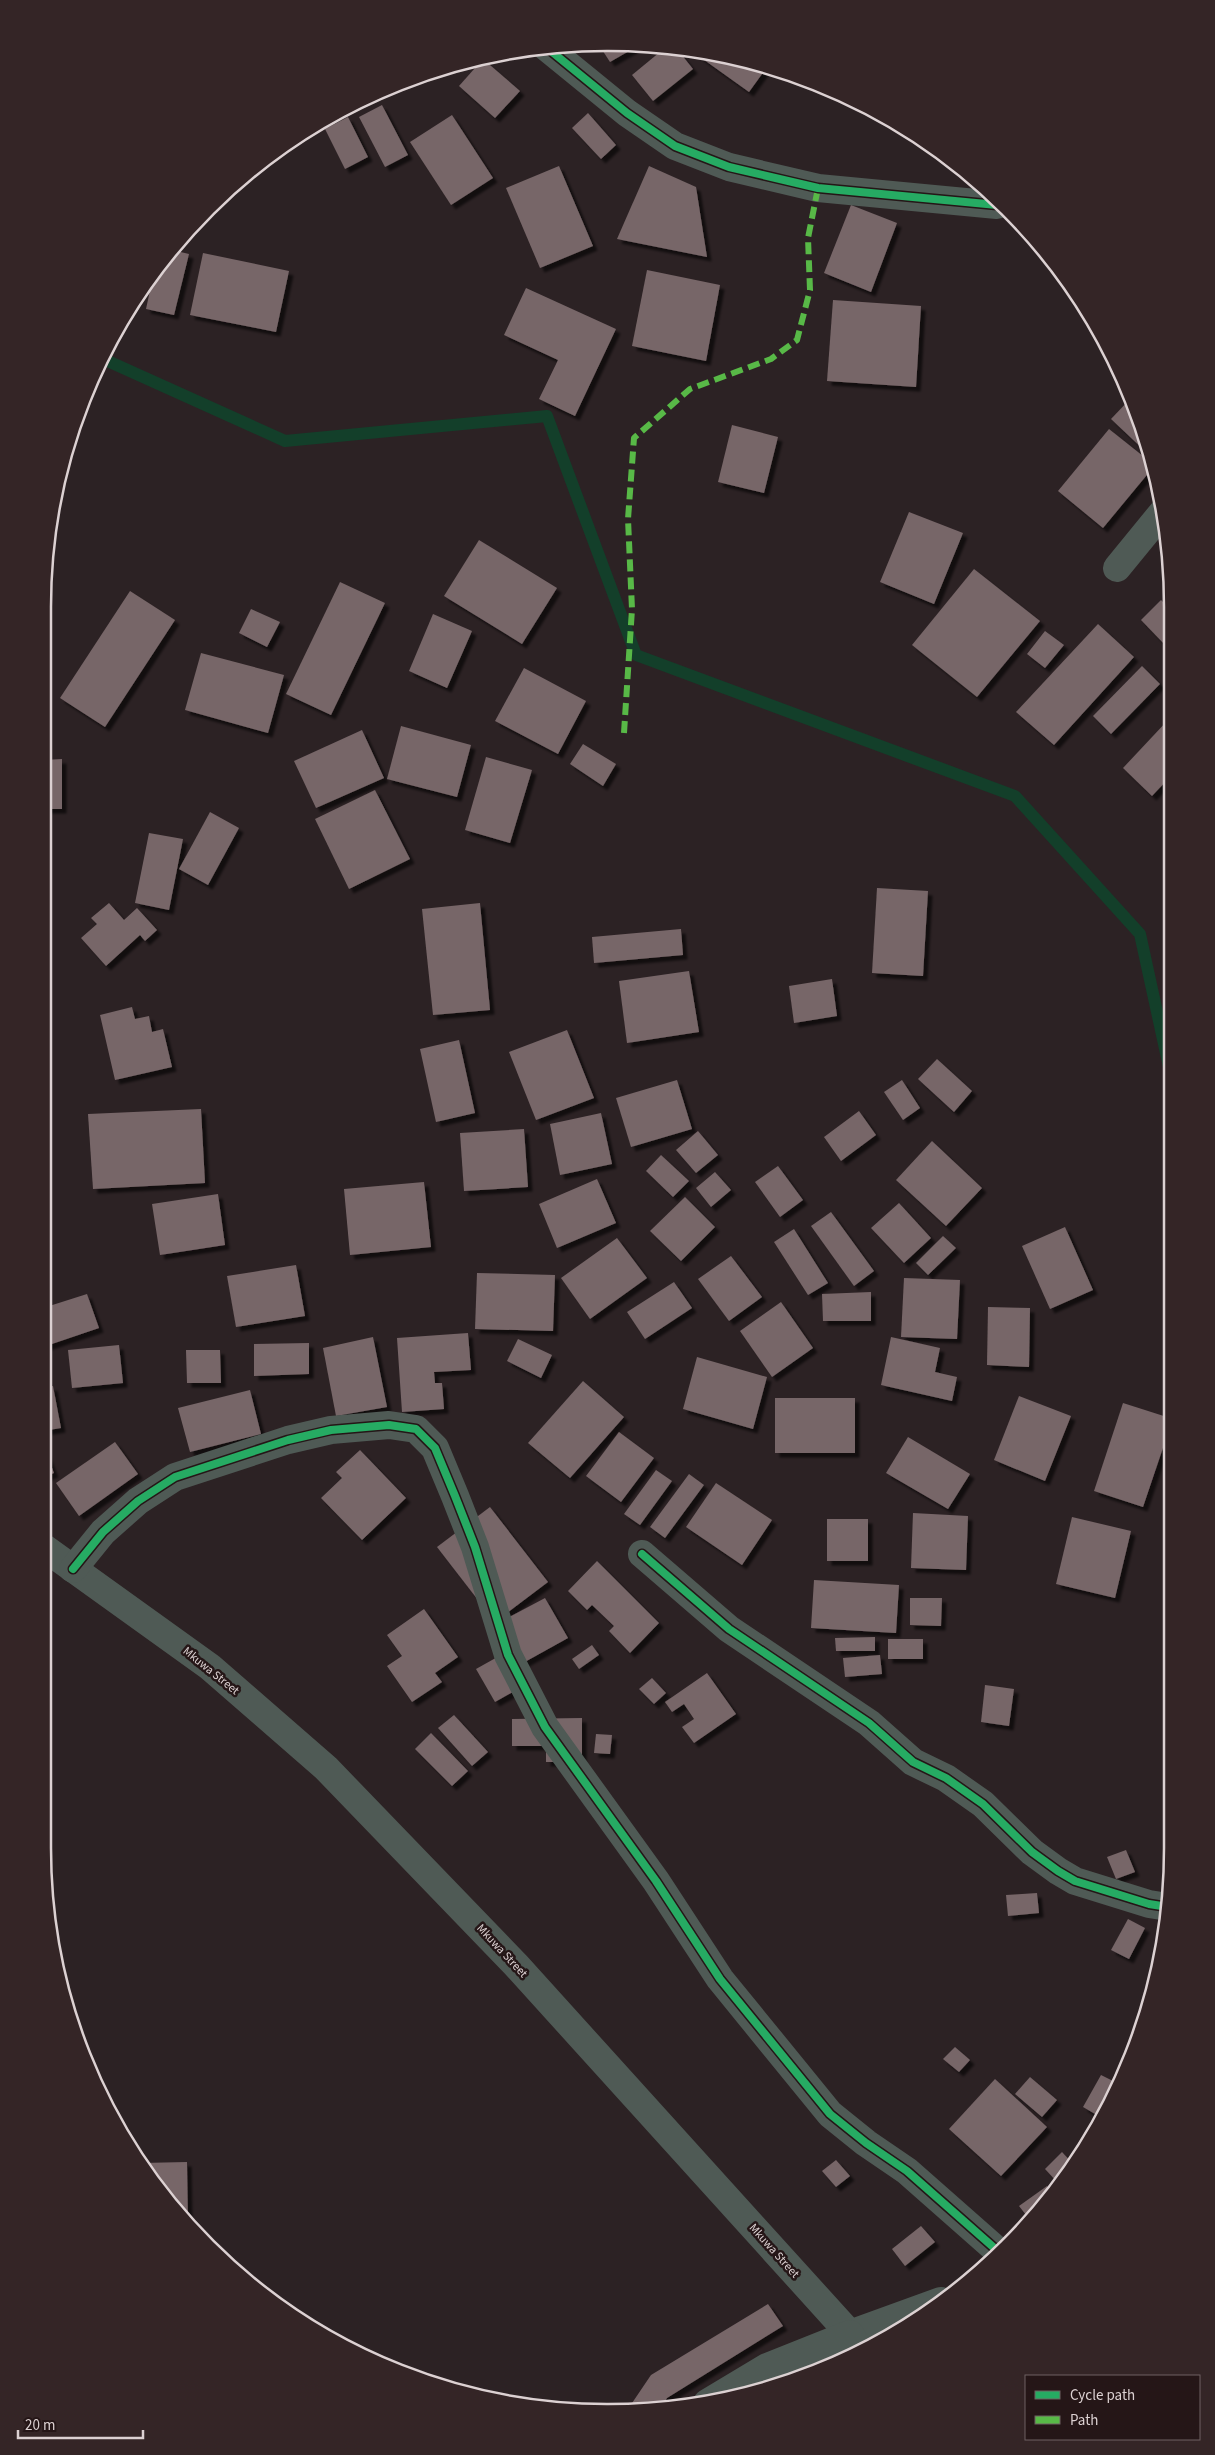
<svg xmlns="http://www.w3.org/2000/svg" width="1215" height="2455" viewBox="0 0 1215 2455" font-family="'Source Sans 3',sans-serif">
<style>
.lines{fill:none;stroke-linecap:round;stroke-linejoin:round}
.stream{stroke:#133f2a;stroke-width:12}
.building{fill:#776668;filter:url(#shadow)}
.minor{stroke:#4f5a55;stroke-width:28}
.quiet{stroke:#58b947;stroke-width:6;stroke-dasharray:12 6;stroke-linecap:butt}
.cycleway-casing{stroke:#251617;stroke-width:11}
.cycleway{stroke:#26ab63;stroke-width:8}
.labels{text-anchor:middle;dominant-baseline:central;stroke-width:5;stroke-linejoin:round;paint-order:stroke}
.street-label{font-size:12px;fill:#dcd1d2;stroke:#251617}
.rim{fill:none;stroke:#dcd1d2;stroke-width:2.5}
</style>
<defs>
<filter id="shadow"><feDropShadow dx="4.5" dy="4.5" stdDeviation="1" flood-color="#0009"/></filter>
</defs>
<rect width="100%" height="100%" fill="#2c2224"/>
<g class="lines">
<path class="stream" d="M101,358L285,441L547,416L636,655L1015,796L1140,934L1169,1067"/>
</g>
<g class="building">
<path d="M635,44L636,47L610,62L599,45Z"/>
<path d="M666,47L677,49L693,69L653,101L632,75Z"/>
<path d="M693,52L753,62L767,67L749,92Z"/>
<path d="M483,59L520,91L495,118L459,86Z"/>
<path d="M382,105L408,155L385,167L359,117Z"/>
<path d="M588,113L616,145L601,159L572,128Z"/>
<path d="M452,115L493,178L451,205L410,142Z"/>
<path d="M348,117L368,157L345,169L325,129Z"/>
<path d="M559,166L593,246L540,268L506,188Z"/>
<path d="M649,166L696,187L707,257L617,239Z"/>
<path d="M851,205L897,223L871,292L824,273Z"/>
<path d="M172,250L189,254L174,315L146,309L154,272Z"/>
<path d="M203,253L289,271L276,332L190,315Z"/>
<path d="M647,270L720,285L706,361L632,346Z"/>
<path d="M526,288L616,329L575,416L539,399L558,360L504,335Z"/>
<path d="M833,300L921,306L916,387L827,381Z"/>
<path d="M1131,398L1146,452L1111,419Z"/>
<path d="M732,425L778,437L764,493L718,482Z"/>
<path d="M1109,429L1148,460L1151,470L1103,528L1058,491Z"/>
<path d="M909,512L963,533L934,604L880,582Z"/>
<path d="M479,540L557,588L522,644L444,596Z"/>
<path d="M974,569L1040,621L977,697L912,645Z"/>
<path d="M340,582L385,603L331,715L286,694Z"/>
<path d="M130,591L175,620L105,727L60,698Z"/>
<path d="M1161,600L1168,607V648L1141,620Z"/>
<path d="M251,609L280,622L267,647L239,633Z"/>
<path d="M433,614L472,631L447,688L409,671Z"/>
<path d="M1098,624L1134,657L1054,745L1016,712Z"/>
<path d="M1045,631L1064,645L1045,668L1027,654Z"/>
<path d="M201,653L284,675L268,733L185,710Z"/>
<path d="M1142,666L1160,684L1111,734L1093,716Z"/>
<path d="M524,668L586,701L558,754L495,721Z"/>
<path d="M1168,720V779L1152,796L1123,768Z"/>
<path d="M401,726L471,745L457,797L387,779Z"/>
<path d="M362,730L384,778L316,808L294,761Z"/>
<path d="M583,744L616,764L603,786L570,764Z"/>
<path d="M486,757L532,770L510,843L465,830Z"/>
<path d="M62,759V809H43L44,760Z"/>
<path d="M375,790L410,859L349,889L315,819Z"/>
<path d="M210,812L239,828L208,885L179,869Z"/>
<path d="M149,833L183,839L169,910L135,903Z"/>
<path d="M877,888L928,891L923,976L872,973Z"/>
<path d="M109,903L124,920L137,908L157,930L145,941L140,935L106,966L81,938L97,924L91,918Z"/>
<path d="M480,903L490,1010L433,1015L422,909Z"/>
<path d="M681,929L683,955L594,963L592,937Z"/>
<path d="M689,971L699,1032L627,1043L619,981Z"/>
<path d="M832,979L837,1016L794,1023L789,986Z"/>
<path d="M132,1007L135,1019L149,1016L152,1032L163,1029L172,1067L115,1080L100,1015Z"/>
<path d="M567,1030L594,1098L536,1120L509,1052Z"/>
<path d="M459,1040L475,1113L436,1122L420,1049Z"/>
<path d="M937,1059L972,1091L954,1112L918,1079Z"/>
<path d="M677,1080L692,1129L631,1147L616,1098Z"/>
<path d="M902,1080L920,1108L903,1120L884,1092Z"/>
<path d="M201,1109L205,1183L93,1189L88,1114Z"/>
<path d="M859,1111L876,1135L841,1161L824,1137Z"/>
<path d="M601,1113L612,1164L560,1175L550,1124Z"/>
<path d="M524,1129L528,1187L464,1191L460,1133Z"/>
<path d="M698,1131L718,1155L696,1173L676,1150Z"/>
<path d="M932,1141L982,1188L946,1226L896,1180Z"/>
<path d="M661,1155L689,1181L673,1197L646,1171Z"/>
<path d="M778,1166L803,1200L780,1217L755,1182Z"/>
<path d="M715,1172L731,1190L711,1207L696,1188Z"/>
<path d="M597,1179L616,1223L557,1248L539,1204Z"/>
<path d="M424,1182L431,1247L350,1255L344,1189Z"/>
<path d="M218,1194L225,1245L160,1255L152,1204Z"/>
<path d="M685,1197L715,1227L681,1261L650,1231Z"/>
<path d="M899,1203L931,1238L904,1263L871,1228Z"/>
<path d="M831,1212L874,1271L854,1286L811,1226Z"/>
<path d="M1065,1227L1093,1290L1050,1309L1022,1246Z"/>
<path d="M794,1229L828,1283L808,1295L774,1242Z"/>
<path d="M943,1236L956,1248L928,1275L916,1263Z"/>
<path d="M617,1238L647,1278L590,1319L561,1278Z"/>
<path d="M731,1256L762,1297L729,1321L698,1279Z"/>
<path d="M296,1265L305,1316L236,1327L227,1276Z"/>
<path d="M477,1273L555,1275L553,1331L475,1329Z"/>
<path d="M904,1278L960,1280L957,1339L901,1337Z"/>
<path d="M674,1282L692,1308L645,1339L627,1312Z"/>
<path d="M871,1292V1321H823L822,1294Z"/>
<path d="M87,1294L99,1328L43,1347V1308Z"/>
<path d="M781,1302L813,1348L772,1377L740,1331Z"/>
<path d="M988,1307L1030,1308L1029,1367L987,1365Z"/>
<path d="M468,1333L471,1370L434,1372L435,1383H442L444,1409L402,1412L397,1338Z"/>
<path d="M373,1337L387,1407L336,1416L323,1348Z"/>
<path d="M891,1337L940,1348L935,1372L957,1377L952,1401L881,1385Z"/>
<path d="M518,1339L552,1355L541,1378L507,1361Z"/>
<path d="M309,1343V1374L254,1376V1344Z"/>
<path d="M119,1345L123,1383L72,1388L68,1350Z"/>
<path d="M186,1350H220L221,1383H187Z"/>
<path d="M697,1357L767,1377L753,1429L683,1409Z"/>
<path d="M583,1381L624,1417L570,1478L528,1443Z"/>
<path d="M53,1386L61,1428L43,1431V1388Z"/>
<path d="M250,1390L261,1434L190,1452L178,1408Z"/>
<path d="M1019,1396L1071,1416L1045,1481L994,1460Z"/>
<rect x="775" y="1398" width="80" height="55"/>
<path d="M1123,1403L1170,1418V1427L1143,1507L1094,1491Z"/>
<path d="M619,1432L654,1458L621,1502L586,1476Z"/>
<path d="M908,1437L970,1474L948,1509L886,1473Z"/>
<path d="M115,1442L138,1474L79,1516L56,1483Z"/>
<path d="M43,1445L54,1473L43,1477Z"/>
<path d="M360,1450L406,1498L362,1540L321,1498L342,1478L336,1472Z"/>
<path d="M656,1470L672,1481L640,1525L624,1514Z"/>
<path d="M689,1474L704,1485L665,1538L650,1527Z"/>
<path d="M716,1483L772,1520L742,1565L686,1527Z"/>
<path d="M490,1507L548,1582L495,1622L437,1547Z"/>
<path d="M913,1513L968,1516L966,1570L911,1568Z"/>
<path d="M1072,1517L1131,1531L1115,1598L1056,1584Z"/>
<rect x="827" y="1519" width="41" height="42"/>
<path d="M597,1561L659,1623L630,1653L609,1631L614,1626L592,1605L587,1610L568,1591Z"/>
<path d="M814,1580L899,1585L896,1633L811,1628Z"/>
<path d="M545,1598L568,1638L523,1663L500,1622Z"/>
<path d="M910,1598H942L941,1626L910,1625Z"/>
<path d="M424,1609L458,1657L435,1673L442,1682L412,1702L387,1666L402,1656L387,1635Z"/>
<path d="M875,1637V1651H836L835,1638Z"/>
<rect x="888" y="1639" width="35" height="20"/>
<path d="M592,1645L599,1655L579,1669L572,1659Z"/>
<path d="M501,1655L520,1688L495,1702L476,1669Z"/>
<path d="M880,1655L882,1674L845,1677L843,1658Z"/>
<path d="M707,1673L736,1714L694,1743L682,1727L694,1719L684,1704L672,1712L665,1702Z"/>
<path d="M652,1678L666,1693L654,1704L639,1689Z"/>
<path d="M985,1685L1014,1689L1009,1726L981,1722Z"/>
<path d="M454,1715L488,1752L472,1766L438,1728Z"/>
<path d="M582,1718V1762H546V1746H512V1719Z"/>
<path d="M431,1733L468,1771L452,1786L415,1749Z"/>
<path d="M596,1734L612,1735L610,1754L594,1753Z"/>
<path d="M1126,1850L1135,1872L1116,1879L1107,1857Z"/>
<path d="M1037,1893L1039,1913L1008,1916L1006,1895Z"/>
<path d="M1128,1919L1145,1928L1129,1959L1111,1950Z"/>
<path d="M955,2047L970,2060L959,2072L943,2059Z"/>
<path d="M1101,2075L1119,2084L1102,2118L1083,2107Z"/>
<path d="M1030,2077L1057,2100L1042,2117L1015,2094Z"/>
<path d="M995,2079L1047,2127L1001,2176L949,2129Z"/>
<path d="M1062,2152L1074,2165L1059,2184L1045,2169Z"/>
<path d="M836,2160L850,2176L836,2187L822,2171Z"/>
<path d="M187,2162L188,2223L159,2192L141,2163Z"/>
<path d="M1047,2186L1052,2193L1030,2220L1019,2206Z"/>
<path d="M921,2226L935,2242L905,2266L892,2249Z"/>
<path d="M768,2304L783,2326L667,2398L661,2408L628,2409L651,2375Z"/>
</g>
<g class="lines">
<g class="minor">
<path d="M546,47L627,113L675,146L729,167L818,188L997,205"/>
<path d="M1117,568L1162,513"/>
<path d="M43,1547L210,1667L326,1768L516,1965L850,2334L941,2301"/>
<path d="M642,1554L729,1629L869,1723L913,1762L946,1778L983,1804L1032,1852L1058,1871L1075,1881L1149,1904L1168,1907"/>
<path d="M73,1569L103,1532L138,1501L175,1477L288,1440L331,1430L389,1425L416,1429L435,1448L455,1496L475,1547L508,1655L545,1727L656,1881L720,1979L830,2114L866,2143L907,2171L1000,2253"/>
<path d="M707,2403L767,2367L850,2334L861,2352"/>
</g>
<path class="quiet" d="M624,733L632,609L628,519L634,438L690,389L771,359L797,340L810,290L808,238L818,188"/>
<defs>
<g id="cycleway">
<path d="M546,47L627,113L675,146L729,167L818,188L997,205"/>
<path d="M642,1554L729,1629L869,1723L913,1762L946,1778L983,1804L1032,1852L1058,1871L1075,1881L1149,1904L1168,1907"/>
<path d="M73,1569L103,1532L138,1501L175,1477L288,1440L331,1430L389,1425L416,1429L435,1448L455,1496L475,1547L508,1655L545,1727L656,1881L720,1979L830,2114L866,2143L907,2171L1000,2253"/>
</g>
</defs>
<use href="#cycleway" class="cycleway-casing"/>
<use href="#cycleway" class="cycleway"/>
</g>
<g class="labels">
<g class="street-label">
<text transform="translate(211 1671) rotate(39)">Mkuwa Street</text>
<text transform="translate(502 1951) rotate(47)">Mkuwa Street</text>
<text transform="translate(774 2251) rotate(48)">Mkuwa Street</text>
</g>
</g>
<path d="M0 0H1215V2455H0ZM607 51H608A556 556 0 0 1 1164 607V1848A556 556 0 0 1 608 2404H607A556 556 0 0 1 51 1848V607A556 556 0 0 1 607 51Z" fill="#342526" fill-rule="evenodd"/>
<path class="rim" d="M607 51H608A556 556 0 0 1 1164 607V1848A556 556 0 0 1 608 2404H607A556 556 0 0 1 51 1848V607A556 556 0 0 1 607 51Z"/>
<rect x="1025" y="2375" width="175" height="65" fill="#251617" stroke="#6e6162"/>
<rect x="1035" y="2391" width="25" height="8" fill="#26ab63" stroke="#6e6162"/>
<text x="1070" y="2400" font-size="15" fill="#dcd1d2">Cycle path</text>
<rect x="1035" y="2416" width="25" height="8" fill="#58b947" stroke="#6e6162"/>
<text x="1070" y="2425" font-size="15" fill="#dcd1d2">Path</text>
<path d="M18 2430v8h125v-8" fill="none" stroke="#dcd1d2" stroke-width="2.5"/>
<text x="25" y="2430" font-size="15" fill="#dcd1d2" stroke="#251617" stroke-width="4" paint-order="stroke">20 m</text>
</svg>
